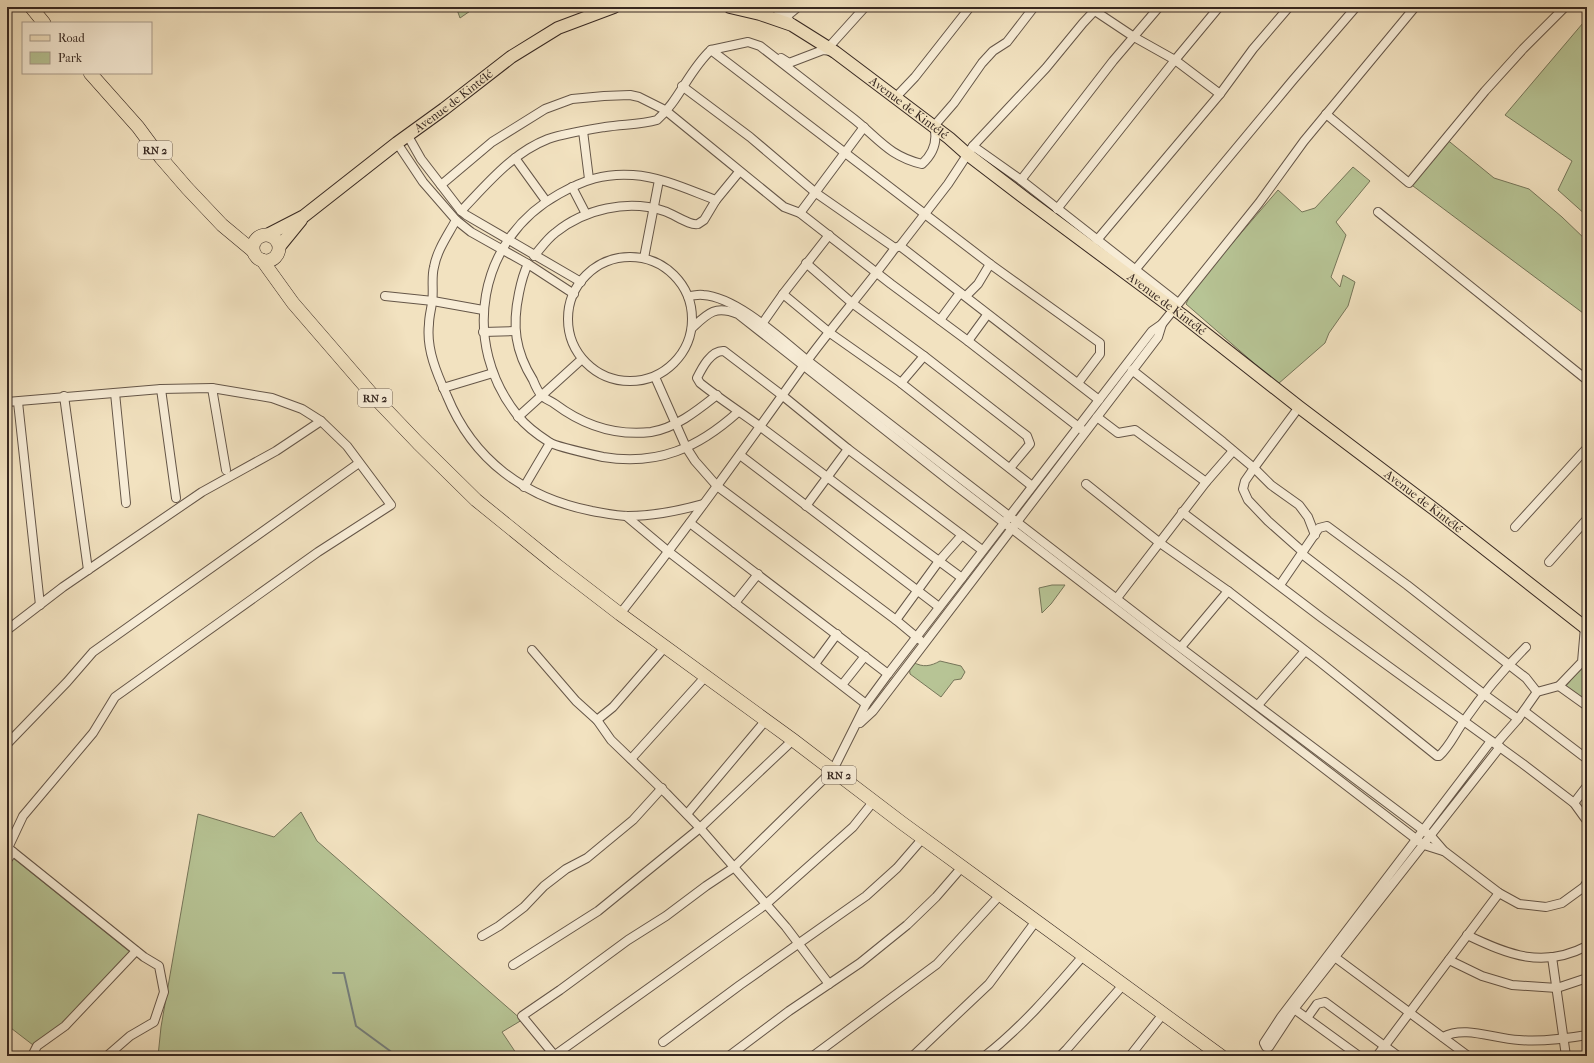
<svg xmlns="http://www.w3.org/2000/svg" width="1594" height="1063" viewBox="0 0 1594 1063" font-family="'IM FELL French Canon',serif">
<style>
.green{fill:#b7c495;stroke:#76765a}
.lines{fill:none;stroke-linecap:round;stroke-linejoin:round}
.stream{stroke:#75807e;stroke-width:2}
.minor-casing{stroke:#655648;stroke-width:10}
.tertiary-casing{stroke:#655648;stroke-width:12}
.primary-casing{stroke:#362720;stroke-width:14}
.trunk-casing{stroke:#362720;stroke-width:14}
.minor{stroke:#f7ecd6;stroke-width:8}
.tertiary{stroke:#f7ecd6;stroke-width:10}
.primary{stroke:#f2e2c0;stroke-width:12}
.trunk{stroke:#f2e2c0;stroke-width:13}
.labels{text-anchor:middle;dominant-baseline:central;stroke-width:3.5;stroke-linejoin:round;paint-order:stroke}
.shield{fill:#f7ecd6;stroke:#706257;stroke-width:1}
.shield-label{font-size:11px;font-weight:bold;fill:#362720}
.street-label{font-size:12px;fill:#362720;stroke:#f7ecd6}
</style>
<rect width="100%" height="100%" fill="#f2e2c0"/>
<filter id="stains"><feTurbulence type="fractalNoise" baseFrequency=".005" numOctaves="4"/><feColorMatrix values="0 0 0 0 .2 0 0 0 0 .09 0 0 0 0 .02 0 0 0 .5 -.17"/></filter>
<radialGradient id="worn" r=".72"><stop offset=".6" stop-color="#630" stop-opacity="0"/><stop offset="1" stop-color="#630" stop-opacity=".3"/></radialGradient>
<g class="green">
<path d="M456,7H476L460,18Z"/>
<path d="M1583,23L1587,26V216L1558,190L1572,161L1505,115Z"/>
<path d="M1445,138L1494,178L1529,189L1562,217L1587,241V316L1409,183Z"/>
<path d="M1353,167L1370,181L1336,222L1346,235L1331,277L1340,287L1343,275L1355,282L1348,306L1329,333L1325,343L1278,384L1186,304L1193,289L1278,190L1302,212L1315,208Z"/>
<path d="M1052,585H1065L1051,604L1042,613L1039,588Z"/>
<path d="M940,661L961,666L965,672L961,679L954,680L941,697L910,674L909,664L913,662C923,668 931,666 940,661Z"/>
<path d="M1587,665V702L1566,686L1579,670Z"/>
<path d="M301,812L317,841L522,1020L502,1032L518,1056H158L161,1027L198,814L274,837Z"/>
<path d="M13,858L130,952L63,1023L33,1045L7,1025V866Z"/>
</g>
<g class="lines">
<path class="stream" d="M333,973H344L356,1026L397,1056"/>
<defs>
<g id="minor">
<path d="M1089,7L1134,37L1175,60L1220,94"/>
<path d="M786,17L798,7"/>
<path d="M828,48L865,7"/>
<path d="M711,50L748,42L760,46C791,70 823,95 854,119C879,139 889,156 922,164C934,153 938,141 934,126L954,103L982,63L993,51L1007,42L1034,7"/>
<path d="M781,58L789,63L823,50L831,51"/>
<path d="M682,86L750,137L816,193L895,248"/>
<path d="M896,97L915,77L970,7"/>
<path d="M1326,114L1409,183L1485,91L1523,49L1565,7"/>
<path d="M583,131L589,179"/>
<path d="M408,136L421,159L461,211L466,215L581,282"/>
<path d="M397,143L423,182L456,220L471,232L528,264L574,294"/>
<path d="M973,146L1021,180L1178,303"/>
<path d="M515,158L546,201"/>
<path d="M1021,180L1113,61L1159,7"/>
<path d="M441,185L492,142L545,109L572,99L604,96L630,95L639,97L665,110L784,207L800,213L891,284L968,341L1085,432"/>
<path d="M572,187L586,214"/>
<path d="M716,200C689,190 662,177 633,175C604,173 584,180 559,194C477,239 460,344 518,416C526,426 538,435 549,442C554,446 594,455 603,457C658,466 698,448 738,412"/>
<path d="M1057,209L1175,60L1219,7"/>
<path d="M461,211C487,184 512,153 548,139C566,133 586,130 605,127C622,124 640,125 657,120C679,101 689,70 711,50L990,264L1100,343V354L1078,383"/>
<path d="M1378,212L1587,380"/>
<path d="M800,213L864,127"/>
<path d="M456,220C448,235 437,250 434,267C431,278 434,291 432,303C431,310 429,317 429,324C426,349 437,374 447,396C473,460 525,498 592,511C604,513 616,516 628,516C654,516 678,511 703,504"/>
<path d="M1097,240L1220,94L1253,49L1289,7"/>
<path d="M900,246L1099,400"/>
<path d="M534,256C541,248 547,239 555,233C584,209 628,199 664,211C674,214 690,226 698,224L704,220L716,200L739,172"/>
<circle cx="630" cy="319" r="62"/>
<path d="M644,258L659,180"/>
<path d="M806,263L852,303L924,356L1027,436L1030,444L1010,468"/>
<path d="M528,264C523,274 521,283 519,293C512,326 515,351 533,380C535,385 538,392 542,396C545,399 551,401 555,404C583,425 616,436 651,432C676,428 698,410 717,395"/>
<path d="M1135,270L1293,80L1356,7"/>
<path d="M783,294L830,333L901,383L1032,486"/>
<path d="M385,296L433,301L483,310"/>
<path d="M688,296C693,296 698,294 703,295C737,297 782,340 808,361L1157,630L1431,836L1444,851L1499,893L1519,904L1546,907L1562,903L1584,887L1587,882"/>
<path d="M966,296L978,284L990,264"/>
<path d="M940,320L960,293"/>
<path d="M762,324L783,294L829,235"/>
<path d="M692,328C708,313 715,305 738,314L951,482L1416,839L1424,845L1443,851"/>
<path d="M483,332L515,331"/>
<path d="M968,341L987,315"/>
<path d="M1132,370L1223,442L1254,468L1271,485L1299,505L1308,517L1315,535"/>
<path d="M655,377L686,447L695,461L717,486L896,620L920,640"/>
<path d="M901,383L924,356"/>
<path d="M212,388L226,470"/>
<path d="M443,388L493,373"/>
<path d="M161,389L176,498"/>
<path d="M115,393L126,503"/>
<path d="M64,396L88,570"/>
<path d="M7,402L161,389L212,388L272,398L302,409L321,421L347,446L391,505L318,552L115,697L93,733L23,816L8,848"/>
<path d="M18,402L40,605"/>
<path d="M1299,407L1254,468L1245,481L1243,489L1248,500L1268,521L1303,552"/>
<path d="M518,417L582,359"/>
<path d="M1097,417L1118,433L1135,430L1206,482"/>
<path d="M740,455L939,607"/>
<path d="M1086,484L1160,543L1228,591L1320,662L1437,756H1439C1450,746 1455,733 1464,721C1482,695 1504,669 1526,647"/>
<path d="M524,487L550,443"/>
<path d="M806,506L848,449"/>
<path d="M1182,512L1322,618L1523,764L1574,803L1587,821"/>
<path d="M626,516L669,552L866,704"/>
<path d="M690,523L888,674"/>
<path d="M1515,527L1587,448"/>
<path d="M1302,554L1485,695L1518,719"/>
<path d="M1549,562L1587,519"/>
<path d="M962,578C895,529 829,478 762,428C742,413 720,399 700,383L697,378C702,368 711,350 724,351L783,396L848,449L982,550"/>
<path d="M1280,585L1319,528L1327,526L1407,585L1526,678L1537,692"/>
<path d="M1117,598L1206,482L1233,451"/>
<path d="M735,603L758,574"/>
<path d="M620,614C684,533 744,449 804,365C833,325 866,288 895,248L900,246L948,184L973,146L1046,68L1083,23L1098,7"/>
<path d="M896,620L939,561L962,535"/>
<path d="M7,630L63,587L202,492L276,451L321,421"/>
<path d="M1181,647L1228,591"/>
<path d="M532,650L576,701L597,720L611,740L666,793L700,828L786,927L829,984"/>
<path d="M815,664L837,634"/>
<path d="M842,685L865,656"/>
<path d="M1559,686L1587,706"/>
<path d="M1258,705L1305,651"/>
<path d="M1524,711L1587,759"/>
<path d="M597,720L613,707L665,647"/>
<path d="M860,723L873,711L1158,337L1162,324"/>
<path d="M1491,741L1281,1017L1264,1043L1266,1047H1269L1294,1009L1500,747"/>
<path d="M7,744L67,682L93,652L359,463"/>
<path d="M1496,744L1518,719L1537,692L1559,686L1582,662L1585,627"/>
<path d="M631,759L706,676"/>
<path d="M1574,803L1587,786"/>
<path d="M687,814L766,720"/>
<path d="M7,847L144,957L159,966L164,992L154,1022L130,1036L107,1056"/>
<path d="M7,860L13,852"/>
<path d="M1467,935C1509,955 1543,969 1587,946"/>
<path d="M482,936L499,926L524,907L544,886L566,869L587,858L633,820L662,788"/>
<path d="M1332,955L1468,1056"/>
<path d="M1552,957L1566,1056"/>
<path d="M1449,960L1482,976L1512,985L1557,988L1587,978"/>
<path d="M513,965L598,911L700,828L793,740"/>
<path d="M1290,1006L1359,1056"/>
<path d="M1307,1018L1317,1004L1325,1002L1398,1056"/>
<path d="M1443,1037C1465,1025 1494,1039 1519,1040C1542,1042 1564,1039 1587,1035"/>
<path d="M663,1042L740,985L866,896L897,868L923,838"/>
<path d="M555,1055L765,905L853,827L873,802"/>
<path d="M32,1056L37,1046L65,1026L136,951"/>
<path d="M555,1056L522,1016L560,990L628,940L666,916L706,886L733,868L833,770L866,704L888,674L1152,331L1162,324L1259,203L1304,141L1415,7"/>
<path d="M729,1056L789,1011L860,963L907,925L936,897L962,867"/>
<path d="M813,1056L937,964L1000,895"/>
<path d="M913,1056L989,984L1036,921"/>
<path d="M985,1056C1022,1027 1052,992 1083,956"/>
<path d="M1060,1056L1067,1049L1123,985"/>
<path d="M1130,1056L1163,1014"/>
<path d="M1377,1056L1499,893"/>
</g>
<path id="tertiary" d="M776,7L792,25"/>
<g id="primary">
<path id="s1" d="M730,7L760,14L792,25L835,52L949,138L967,154L1026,199L1182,315L1299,407L1434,509L1587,629"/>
<path id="s2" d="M269,234L304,216L397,143L444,109L511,57L558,28L614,7"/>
<path d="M279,247L301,220"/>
</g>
<g id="trunk">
<path d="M31,7L44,23"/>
<path d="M90,73L138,127L161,158L187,188L222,225L252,250"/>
<circle cx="266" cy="248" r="13"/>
<path d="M262,260L293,303L376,399L418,443L476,500L555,564L620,614L793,740L902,823L1221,1056"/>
</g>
</defs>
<use href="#minor" class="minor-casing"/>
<use href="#tertiary" class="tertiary-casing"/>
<use href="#primary" class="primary-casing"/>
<use href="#trunk" class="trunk-casing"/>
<use href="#minor" class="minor"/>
<use href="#tertiary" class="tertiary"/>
<use href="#primary" class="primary"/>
<use href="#trunk" class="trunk"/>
</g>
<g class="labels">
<g class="shield">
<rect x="138" y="141" width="34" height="18" rx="3"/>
<rect x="358" y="389" width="34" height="18" rx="3"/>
<rect x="822" y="766" width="34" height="18" rx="3"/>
</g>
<g class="shield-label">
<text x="155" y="150">RN 2</text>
<text x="375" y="398">RN 2</text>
<text x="839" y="775">RN 2</text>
</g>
<g class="street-label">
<text stroke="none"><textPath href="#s2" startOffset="228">Avenue de Kintélé</textPath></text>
<text stroke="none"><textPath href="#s1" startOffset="208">Avenue de Kintélé</textPath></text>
<text stroke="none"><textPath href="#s1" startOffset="532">Avenue de Kintélé</textPath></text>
<text stroke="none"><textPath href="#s1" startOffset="856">Avenue de Kintélé</textPath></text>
</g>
</g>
<rect width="1594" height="1063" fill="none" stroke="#f2e2c0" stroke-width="24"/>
<rect x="8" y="8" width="1578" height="1047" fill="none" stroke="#362720" stroke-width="2"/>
<rect x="12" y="12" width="1570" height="1039" fill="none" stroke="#362720"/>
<rect x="22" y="22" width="130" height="52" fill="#f7ecd6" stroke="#aa9d8d"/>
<rect x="30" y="35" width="20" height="6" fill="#f2e2c0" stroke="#aa9d8d"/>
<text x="58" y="42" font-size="12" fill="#362720">Road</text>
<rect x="30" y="52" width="20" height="12" fill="#b7c495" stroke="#aa9d8d"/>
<text x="58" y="62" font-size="12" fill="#362720">Park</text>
<rect width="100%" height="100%" filter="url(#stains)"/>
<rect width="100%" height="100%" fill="url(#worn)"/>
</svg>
